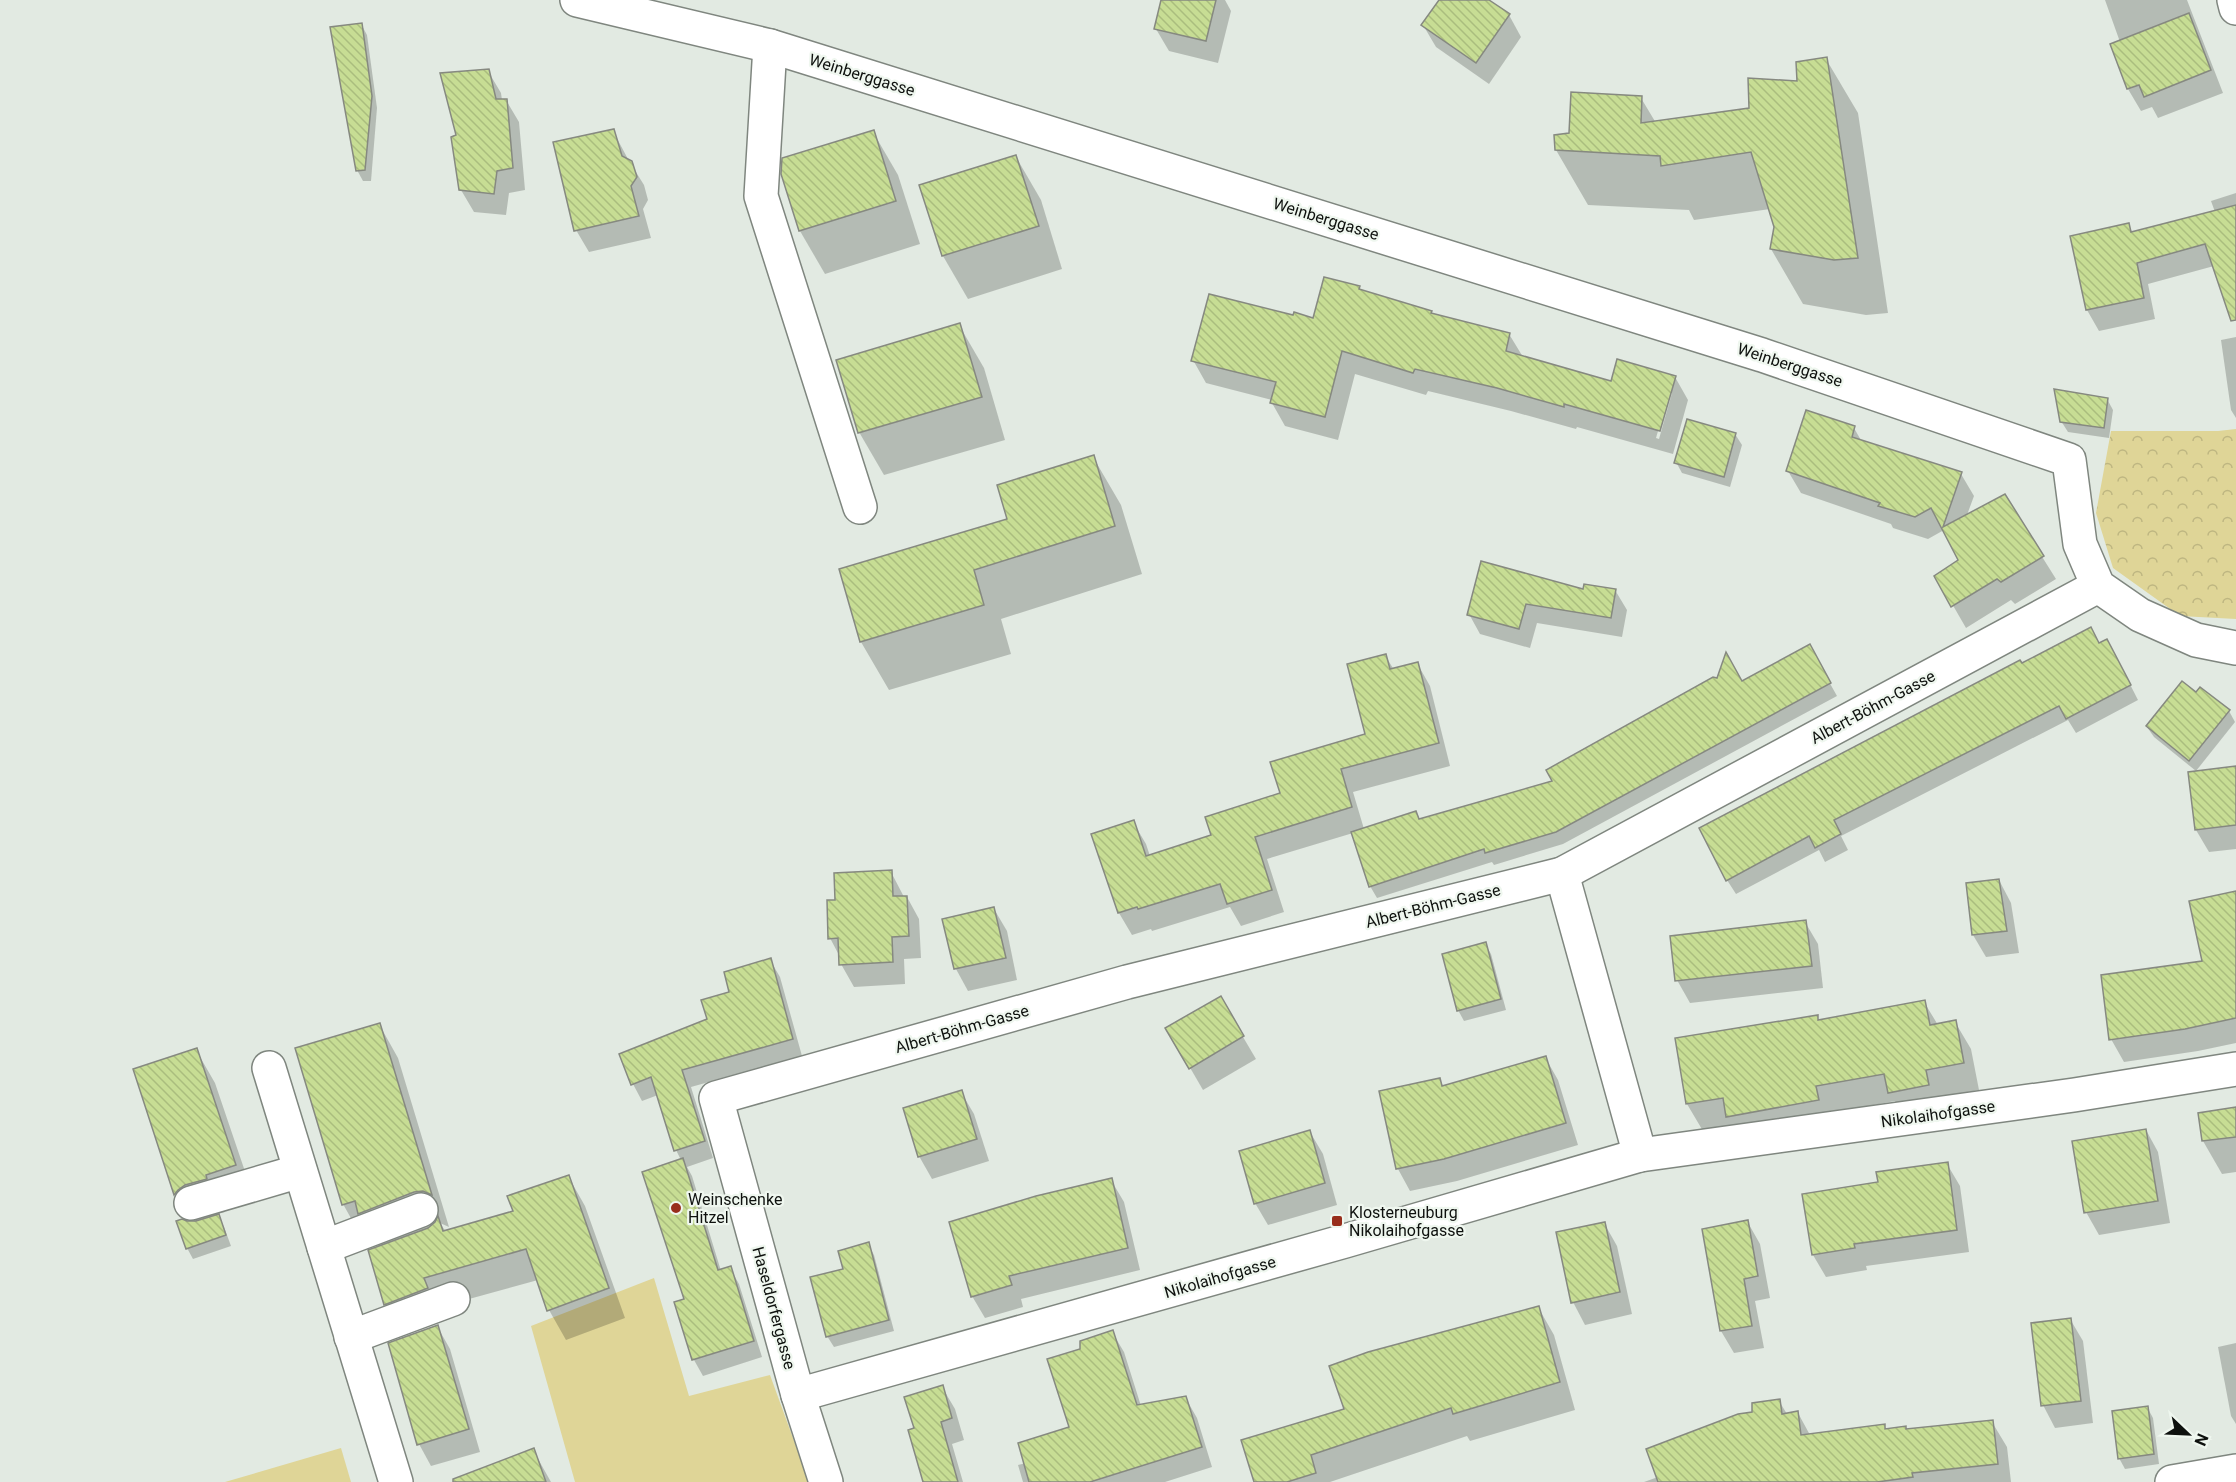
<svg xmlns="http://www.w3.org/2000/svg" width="2236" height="1482" viewBox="0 0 2236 1482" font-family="Roboto,sans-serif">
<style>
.grass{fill:#dfd597}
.park{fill:url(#park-crowns)}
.shadow{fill:#0003;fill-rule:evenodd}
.building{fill:url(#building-back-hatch);stroke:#868980;stroke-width:1.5}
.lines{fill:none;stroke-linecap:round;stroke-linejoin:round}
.minor-casing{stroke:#7f867f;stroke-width:36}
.minor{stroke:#fff;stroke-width:33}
.poi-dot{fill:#982e1c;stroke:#eff7ef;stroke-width:2}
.labels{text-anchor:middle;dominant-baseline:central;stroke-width:4.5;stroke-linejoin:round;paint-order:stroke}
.street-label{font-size:16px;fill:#0e110e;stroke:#eff7ef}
.poi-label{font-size:16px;fill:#0e110e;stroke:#eff7ef;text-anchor:start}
</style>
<defs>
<pattern id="park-crowns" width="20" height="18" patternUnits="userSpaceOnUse" patternTransform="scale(1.5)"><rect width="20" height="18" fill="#dfd597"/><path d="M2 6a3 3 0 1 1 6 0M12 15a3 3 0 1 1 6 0" fill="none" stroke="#beb681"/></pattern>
<pattern id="building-back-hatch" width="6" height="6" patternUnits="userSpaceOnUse" patternTransform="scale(1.5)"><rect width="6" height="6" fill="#c7dd94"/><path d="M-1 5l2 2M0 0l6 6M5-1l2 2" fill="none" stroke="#aabd7e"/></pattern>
</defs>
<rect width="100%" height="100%" fill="#e2eae2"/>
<g class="grass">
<path d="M654,1278L689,1396L770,1375L809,1482H575L531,1326Z"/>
<path d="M341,1448L351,1482H225Z"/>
</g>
<path class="park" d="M2236,429V619L2180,616L2113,568L2096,513L2111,431H2218Z"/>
<g class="shadow">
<path d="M1163,0H1225L1231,11L1218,63L1169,51L1156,29Z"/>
<path d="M1441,0H1487L1509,15L1521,37L1489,84L1436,47L1423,25Z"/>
<path d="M2105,0H2187L2223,93L2158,118L2152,107L2141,111L2128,89L2112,45L2120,42Z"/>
<path d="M361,24L367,35L377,108L371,181H363L357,170Z"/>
<path d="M1826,59L1858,113L1888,313L1866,315L1803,304L1771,249L1776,227L1770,209L1694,220L1689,210L1588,205L1556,150L1570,135L1641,98L1656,123L1750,109L1799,82Z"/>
<path d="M488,71L501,93L502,100H506L519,122L525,190L509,193L506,215L474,212L461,190L458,136Z"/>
<path d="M613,131L629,161L644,185L648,200L643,209L651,238L589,252L576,230Z"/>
<path d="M873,132L898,175L920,244L825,274L800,231L783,174Z"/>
<path d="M1016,157L1041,200L1062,269L968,299L943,256L921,186Z"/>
<path d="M2236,193V294L2214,266L2148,284L2155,319L2099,331L2087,310L2128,225L2133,233L2215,212L2211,201Z"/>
<path d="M1359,288L1361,291L1431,312L1433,315L1509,334L1523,357L1612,383L1675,377L1688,400L1673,454L1577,427L1576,429L1511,411L1428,391L1426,395L1355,374L1338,440L1285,426L1272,403V400L1206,383L1193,360L1294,317L1314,320ZM1669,393H1672L1659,439L1656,438Z"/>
<path d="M959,325L984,368L1005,440L884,475L859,432Z"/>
<path d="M2236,337V418L2231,410L2221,340Z"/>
<path d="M2107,399L2113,410L2109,438L2068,432L2061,421Z"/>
<path d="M1854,428L1862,442L1961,474L1974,496L1967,515L2004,496L2056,579L2015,604L2011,600L1966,628L1936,576L1960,561L1944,530L1928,539L1893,528L1891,524L1801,493L1788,471Z"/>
<path d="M1735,434L1742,445L1730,487L1682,473L1676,462Z"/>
<path d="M1093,457L1121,505L1142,574L1001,619L1011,654L889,690L861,642L1009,520Z"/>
<path d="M1615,590L1627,610L1622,637L1537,623L1530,648L1480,634L1469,614L1584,591Z"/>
<path d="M2099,644L2115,655L2138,700L2076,733L2068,720L1841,836L1848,850L1825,862L1819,850L1736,894L1727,880L2021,665Z"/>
<path d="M1809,646L1837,696L1563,844L1494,865L1492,862L1377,898L1370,886L1353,833L1267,859L1284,912L1241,926L1230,907L1152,931L1151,929L1132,935L1119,913L1093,835L1133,822L1146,844L1150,856L1213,836L1282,794L1366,735L1385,655L1394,670L1417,663L1430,686L1450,766L1353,792L1364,829L1416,813L1420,820L1555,782Z"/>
<path d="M2229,711L2235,722L2196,771L2154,737L2147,727Z"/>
<path d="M2236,768V849L2209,852L2196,830L2189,773Z"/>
<path d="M891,872L904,897H907L919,919L921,958L904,959L905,984L854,987L841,964L840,957L830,938L837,901Z"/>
<path d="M1999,880L2011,903L2019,953L1986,957L1973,935Z"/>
<path d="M2236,893V1043L2198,1051L2124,1062L2111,1039L2203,962Z"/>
<path d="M994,909L1007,931L1017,980L968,991L956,969L944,920Z"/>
<path d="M1805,922L1818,944L1823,988L1690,1003L1677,980Z"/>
<path d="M1485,944L1491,954L1506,1010L1464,1021L1458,1010Z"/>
<path d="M770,960L780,977L802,1056L691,1087L713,1158L687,1167L692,1176L721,1271L730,1268L739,1284L762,1357L703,1376L694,1360L676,1303L686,1300L681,1160L676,1150L658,1095L642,1101L633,1084L708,1020L731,993Z"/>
<path d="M1220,998L1256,1059L1203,1090L1167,1028Z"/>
<path d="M1924,1002L1938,1025L1955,1022L1971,1049L1979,1090L1940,1097L1943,1112L1905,1119L1895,1101L1831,1113L1703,1131L1687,1104L1817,1017L1820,1022Z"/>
<path d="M379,1024L398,1058L449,1227L440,1223L446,1232L514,1212L568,1176L585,1206L625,1318L566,1340L549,1310L538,1280L440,1307L402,1334L385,1304L379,1248L372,1235L362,1238L343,1204Z"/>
<path d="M196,1050L215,1083L254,1198L223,1208L225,1212L217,1214L224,1227L231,1246L193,1259L187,1248L192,1222L176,1195L135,1070Z"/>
<path d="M1545,1057L1558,1080L1578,1145L1457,1181L1410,1191L1398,1169L1381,1093L1439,1079L1444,1087Z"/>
<path d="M961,1092L974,1114L989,1161L932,1179L919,1156Z"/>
<path d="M2236,1109V1172L2222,1174L2203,1141L2200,1114Z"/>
<path d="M2146,1130L2158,1152L2170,1223L2099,1235L2086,1212Z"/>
<path d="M1310,1132L1323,1154L1337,1205L1268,1225L1255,1203Z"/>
<path d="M1947,1164L1960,1186L1969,1252L1866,1266L1867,1270L1826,1277L1813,1255L1880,1183Z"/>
<path d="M1111,1180L1124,1202L1140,1270L1021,1299L1023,1307L985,1318L972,1296Z"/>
<path d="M1747,1221L1760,1244L1770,1298L1755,1301L1764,1348L1734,1353L1721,1331L1703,1230Z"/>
<path d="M1604,1223L1617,1246L1632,1314L1585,1325L1573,1302Z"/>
<path d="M868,1244L874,1255L894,1331L834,1347L827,1336L845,1270Z"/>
<path d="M1538,1307L1554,1335L1575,1410L1470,1441L1467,1436L1330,1482H1256L1346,1410Z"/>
<path d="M2070,1319L2083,1341L2093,1423L2055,1428L2043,1405Z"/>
<path d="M437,1326L450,1349L480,1452L431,1466L419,1444Z"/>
<path d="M1112,1332L1124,1352L1141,1406L1185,1397L1197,1418L1212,1467L1165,1482H1023L1018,1465L1026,1463L1071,1428L1081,1351Z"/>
<path d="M2236,1343V1424L2231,1416L2218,1347Z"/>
<path d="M942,1387L955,1409L964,1440L952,1444L963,1482H925L915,1429Z"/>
<path d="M1779,1401L1787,1414L1798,1413L1810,1435L1884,1425L1887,1430L1907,1431L1992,1422L2007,1447L2011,1482H1644L1658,1477L1754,1413Z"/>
<path d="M2147,1407L2153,1418L2159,1464L2125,1469L2119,1458Z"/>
<path d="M533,1450L551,1482H473Z"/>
</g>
<g class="building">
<path d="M1161,0H1216L1206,41L1154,29Z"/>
<path d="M1439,0H1489L1510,14L1476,63L1421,25Z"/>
<path d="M2189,13L2211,70L2144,97L2139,85L2127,89L2110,44Z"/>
<path d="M362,23L372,96L365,170L356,171L330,27Z"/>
<path d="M1827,57L1858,258L1834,260L1770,249L1774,227L1751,152L1661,166L1660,156L1555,150L1554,135L1569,133L1571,92L1642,96L1641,123L1749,108L1748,78L1797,81L1796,62Z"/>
<path d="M489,69L496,99H507L513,168L497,171L494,194L459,190L451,137L456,135L440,73Z"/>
<path d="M614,129L622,156L632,161L637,177L631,186L639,216L574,231L553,142Z"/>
<path d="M874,130L896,201L799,231L781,174L782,158Z"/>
<path d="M1016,155L1039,226L942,256L919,185Z"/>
<path d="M2236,205V320L2231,321L2205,244L2137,263L2144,298L2086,310L2070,236L2129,223L2131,232Z"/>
<path d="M1324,277L1360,286L1359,289L1432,311L1431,313L1510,333L1506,351L1611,381L1617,359L1676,376L1660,431L1564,404V407L1497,388L1415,369L1413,373L1342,351L1325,417L1270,403L1276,382L1191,361L1209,294L1293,315L1294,312L1313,318Z"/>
<path d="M960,323L982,397L858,433L836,360Z"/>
<path d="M2054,389L2108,398L2104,428L2060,422Z"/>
<path d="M1806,410L1855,426L1852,437L1962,472L1943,527L2005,494L2044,556L2001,582L1997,579L1951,607L1934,576L1958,560L1931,508L1915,517L1878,506L1880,503L1786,471Z"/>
<path d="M1687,419L1736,433L1724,477L1674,463Z"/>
<path d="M1094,455L1115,526L974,570L984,605L860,642L839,569L1007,519L997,485Z"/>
<path d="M1481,561L1583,589L1584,584L1616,589L1611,618L1526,604L1519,629L1467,615Z"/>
<path d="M2091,627L2099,643L2107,639L2131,685L2066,719L2059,706L1834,820L1841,834L1815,848L1809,836L1726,881L1699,828L2020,660L2022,663Z"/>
<path d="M1810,644L1831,683L1556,832L1485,853L1484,849L1369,887L1351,832L1416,811L1419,819L1552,781L1546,770L1713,677L1717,678L1726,652L1742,681Z"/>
<path d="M1386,654L1390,669L1418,662L1439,743L1341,769L1352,807L1255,837L1272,890L1227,904L1220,884L1138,909L1137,907L1118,913L1091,834L1134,820L1146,856L1211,835L1205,817L1280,793L1270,762L1365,734L1347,664Z"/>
<path d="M2182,681L2196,692L2200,687L2230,710L2189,761L2146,726Z"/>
<path d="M2236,766V825L2195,830L2188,772Z"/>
<path d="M892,870L893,896H907L909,936L892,937L893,962L839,965L838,938L828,939L827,900H835L834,873Z"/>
<path d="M1999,879L2007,931L1972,935L1966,883Z"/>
<path d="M2236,891V1018L2185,1029L2109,1040L2101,975L2202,961L2189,901Z"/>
<path d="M994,907L1006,958L954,969L942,919Z"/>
<path d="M1806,920L1812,966L1675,981L1670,936Z"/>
<path d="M1486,942L1501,999L1457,1011L1442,954Z"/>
<path d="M771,958L793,1039L682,1070L705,1141L674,1151L651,1077L631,1085L619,1054L707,1019L701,1000L729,992L724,972Z"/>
<path d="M1221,996L1244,1036L1189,1069L1165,1028Z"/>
<path d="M1925,1000L1930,1025L1956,1020L1964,1063L1926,1070L1929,1085L1888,1093L1884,1074L1816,1086L1819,1100L1726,1117L1723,1098L1686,1104L1675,1038L1818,1015V1020Z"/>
<path d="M380,1023L432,1195L423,1191L414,1192L358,1214L355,1201L342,1205L295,1048Z"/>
<path d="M197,1048L236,1165L206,1175L207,1179L185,1185L178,1190L174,1195L133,1069Z"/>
<path d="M1546,1056L1566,1123L1444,1159L1396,1169L1379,1091L1440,1078L1442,1086Z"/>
<path d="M962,1090L977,1139L918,1157L903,1108Z"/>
<path d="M2236,1107V1137L2202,1141L2198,1113Z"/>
<path d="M2146,1129L2158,1201L2084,1213L2072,1141Z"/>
<path d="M1310,1130L1325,1183L1254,1204L1239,1151Z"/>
<path d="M683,1158L718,1270L731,1266L754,1341L692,1360L674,1302L684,1299L642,1172Z"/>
<path d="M1948,1162L1957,1230L1854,1244L1855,1248L1812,1255L1802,1194L1878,1182L1876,1172Z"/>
<path d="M569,1175L609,1288L547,1311L526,1249L424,1278L428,1288L384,1305L368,1250L428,1228L435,1222L438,1216L443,1231L513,1211L507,1196Z"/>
<path d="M1112,1178L1128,1248L1009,1276L1012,1285L971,1297L949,1222L1036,1196Z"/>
<path d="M219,1214L226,1235L186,1249L176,1221L182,1219L187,1221H196Z"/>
<path d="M1748,1220L1758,1276L1744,1279L1752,1326L1720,1331L1702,1229Z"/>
<path d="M1605,1222L1620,1292L1571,1303L1556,1232Z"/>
<path d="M869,1242L889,1320L826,1337L810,1277L843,1269L838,1251Z"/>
<path d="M1539,1306L1560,1382L1453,1414L1451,1408L1311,1455L1316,1473L1287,1482H1254L1241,1440L1344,1409L1329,1366L1368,1352Z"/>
<path d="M2071,1318L2081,1401L2041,1406L2031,1323Z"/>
<path d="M438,1325L469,1429L417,1445L388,1343Z"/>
<path d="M1113,1330L1137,1405L1186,1396L1202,1447L1090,1482H1029L1018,1443L1069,1427L1047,1359L1080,1349V1341Z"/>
<path d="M943,1385L952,1418L941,1422L958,1482H923L908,1430L914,1428L904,1397Z"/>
<path d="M1780,1399L1782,1414L1798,1411L1801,1435L1885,1424V1429L1906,1426V1429L1993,1420L1998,1464L1912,1473L1913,1477L1877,1482H1658L1646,1449L1738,1414L1752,1412V1403Z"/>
<path d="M2148,1406L2154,1454L2118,1459L2112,1411Z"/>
<path d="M534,1448L546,1482H453V1479Z"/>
</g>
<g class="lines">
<defs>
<g id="minor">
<path d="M577,0L770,46L1762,355L2069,460L2080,544L2098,586L2140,615L2196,640L2236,648"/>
<path d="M2234,0L2236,8"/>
<path d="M770,46L761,196L860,507"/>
<path d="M1562,874L1640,1155"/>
<path d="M269,1068L396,1482"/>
<path d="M191,1203L300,1171"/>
<path d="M324,1247L421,1210"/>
<path d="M351,1337L453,1299"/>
<path d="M798,1395L1345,1241L1640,1155L2074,1095L2236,1069"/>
<path d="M826,1482L798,1395L716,1098L1127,982L1562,874L2098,586"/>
<path d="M2172,1482L2236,1471"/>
</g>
</defs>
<use href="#minor" class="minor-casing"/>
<use href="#minor" class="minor"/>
</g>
<g class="poi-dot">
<circle cx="676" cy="1208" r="6"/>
<rect x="1331" y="1215" width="12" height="12" rx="3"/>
</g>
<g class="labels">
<g class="street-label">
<text transform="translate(862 75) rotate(17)">Weinberggasse</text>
<text transform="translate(1326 219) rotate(17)">Weinberggasse</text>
<text transform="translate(1790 365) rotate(18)">Weinberggasse</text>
<text transform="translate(1873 707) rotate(-28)">Albert-Böhm-Gasse</text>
<text transform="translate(1433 906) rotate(-14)">Albert-Böhm-Gasse</text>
<text transform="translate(962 1029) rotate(-16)">Albert-Böhm-Gasse</text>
<text transform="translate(1938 1114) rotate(-8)">Nikolaihofgasse</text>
<text transform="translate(1220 1277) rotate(-16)">Nikolaihofgasse</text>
<text transform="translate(774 1308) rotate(75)">Haseldorfergasse</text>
</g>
<g class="poi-label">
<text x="688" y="1199">Weinschenke<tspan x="688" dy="18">Hitzel</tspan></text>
<text x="1349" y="1212">Klosterneuburg<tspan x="1349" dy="18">Nikolaihofgasse</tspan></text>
</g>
</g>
<g transform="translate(2188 1434) rotate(113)" stroke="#eff7ef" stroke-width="4.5" paint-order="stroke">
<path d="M0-4.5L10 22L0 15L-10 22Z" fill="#0e110e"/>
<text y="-9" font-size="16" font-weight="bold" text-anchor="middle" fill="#0e110e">N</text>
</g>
</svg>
